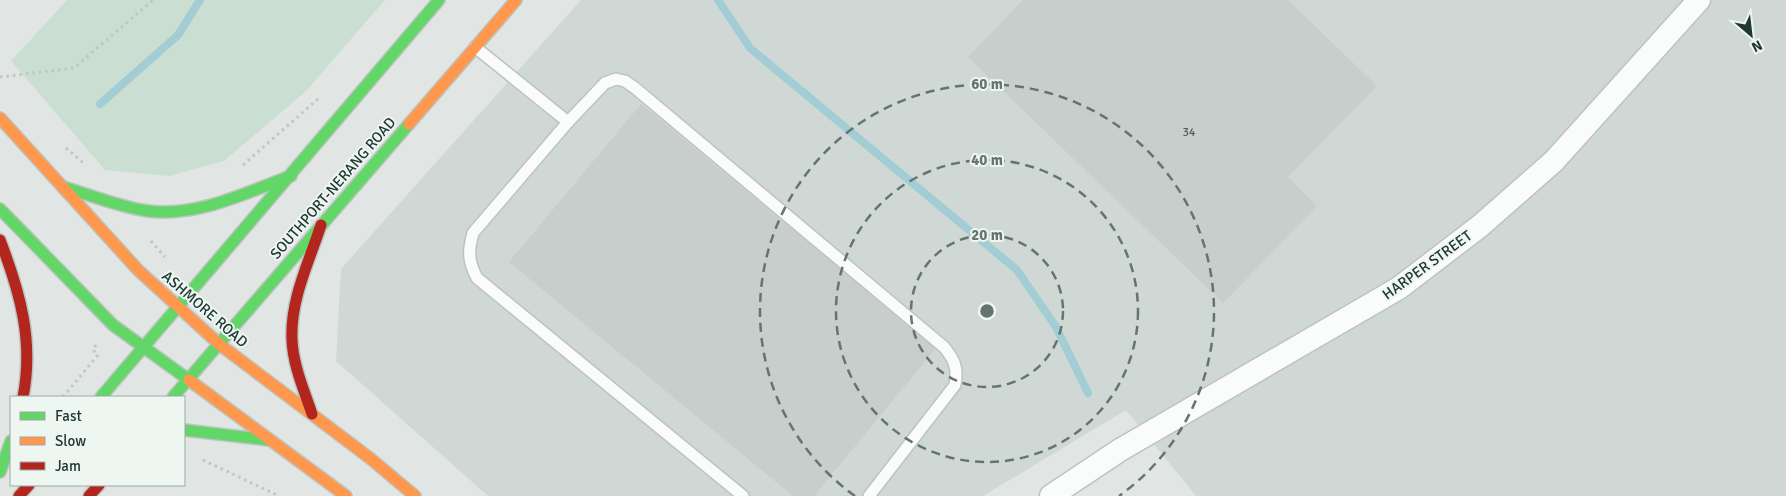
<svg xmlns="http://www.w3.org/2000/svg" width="1786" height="496" viewBox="0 0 1786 496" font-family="Signika,sans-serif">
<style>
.built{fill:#cfd8d4}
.green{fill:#cadfd1}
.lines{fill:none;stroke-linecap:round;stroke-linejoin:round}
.stream{stroke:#a3cdd4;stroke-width:8}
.building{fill:#c8cecb}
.lane-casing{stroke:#bec3c1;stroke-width:14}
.street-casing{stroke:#bec3c1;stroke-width:25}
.fast-casing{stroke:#bdc4c1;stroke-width:14}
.slow-casing{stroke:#bdc4c1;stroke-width:14}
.jam-casing{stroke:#bdc4c1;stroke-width:14}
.path{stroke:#bfc6c5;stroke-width:3;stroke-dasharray:2.5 4;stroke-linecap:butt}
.lane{stroke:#fafbfb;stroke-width:11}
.street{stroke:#fafbfb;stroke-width:22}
.fast{stroke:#63d668;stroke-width:11}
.slow{stroke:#ff974d;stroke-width:11}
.jam{stroke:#b3261e;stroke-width:11}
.ring{fill:none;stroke:#647570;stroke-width:2.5;stroke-dasharray:9 6}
.labels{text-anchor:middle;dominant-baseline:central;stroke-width:4;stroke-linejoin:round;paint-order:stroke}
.number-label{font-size:12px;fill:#4c5e59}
.street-label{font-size:15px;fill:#213832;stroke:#eef6f2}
.centre{fill:#647570;stroke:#eef6f2;stroke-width:2.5}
.ring-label{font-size:15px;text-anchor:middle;font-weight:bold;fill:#647570;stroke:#eef6f2;stroke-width:4;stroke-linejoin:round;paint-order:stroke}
</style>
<rect width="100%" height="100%" fill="#e1e6e4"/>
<path class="built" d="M581,0H1786V496H1196L1126,410L983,496H488L336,361L341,269Z"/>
<path class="green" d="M67,0H385L306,91L224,161L169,176L105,170L11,61Z"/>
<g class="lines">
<g class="stream">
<path d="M718,0L750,48L1017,270L1056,327L1088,393"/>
<path d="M100,104L178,35L200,0"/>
</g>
</g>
<g class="building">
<path d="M1023,0H1288L1377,86L1288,177L1317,206L1223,303L968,57Z"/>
<path d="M641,104L936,348L814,496H793L509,262Z"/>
</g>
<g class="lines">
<defs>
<g id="lane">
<path d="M475,47L568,122"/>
<path d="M743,496L477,278C468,261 468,251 473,233L568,122L605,83L616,79L625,81L635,88L944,347C955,360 958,369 955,385L869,496"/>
</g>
<path id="street" d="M1051,496L1120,450L1399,288L1480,226L1554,161L1699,0"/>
<g id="fast">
<path d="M63,187C91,195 119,207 148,211C198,217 245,193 291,176"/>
<path d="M0,209L113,325L189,380"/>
<path d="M101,397L439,0"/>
<path d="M173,397L409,124"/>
<path d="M184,430L269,440"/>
<path d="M0,472L11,441"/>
</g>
<g id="slow">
<path d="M0,118L138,270L219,344"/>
<path d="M409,124L516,0"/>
<path d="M219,344L371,459L415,496"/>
<path d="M189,380L346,496"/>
</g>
<g id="jam">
<path d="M0,240C20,292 34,341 23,397"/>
<path d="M312,414C304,390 293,365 292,340C290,300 309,262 321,225"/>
<path d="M19,496L29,485"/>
<path d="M89,496L99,485"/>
</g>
</defs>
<use href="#lane" class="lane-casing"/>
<use href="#street" class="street-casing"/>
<use href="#fast" class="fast-casing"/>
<use href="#slow" class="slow-casing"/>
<use href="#jam" class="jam-casing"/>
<g class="path">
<path d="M0,77L74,68L153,0"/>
<path d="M66,148L86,165"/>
<path d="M243,165L319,98"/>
<path d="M151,241L165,257"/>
<path d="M96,345L93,350L98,355"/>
<path d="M63,397L98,355"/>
<path d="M203,460L279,496"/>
</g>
<use href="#lane" class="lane"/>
<use href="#street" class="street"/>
<use href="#fast" class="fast"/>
<use href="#slow" class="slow"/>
<use href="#jam" class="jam"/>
</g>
<g class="ring">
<circle cx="987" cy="311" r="76"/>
<circle cx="987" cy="311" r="151"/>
<path d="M855 496A227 227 0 1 1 1119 496"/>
</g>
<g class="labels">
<g class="number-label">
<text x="1189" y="132">34</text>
</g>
<g class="street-label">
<text transform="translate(333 188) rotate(-49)">SOUTHPORT-NERANG ROAD</text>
<text transform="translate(1427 265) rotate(-36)">HARPER STREET</text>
<text transform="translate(205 309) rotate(41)">ASHMORE ROAD</text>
</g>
</g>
<circle cx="987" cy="311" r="8" class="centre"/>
<g class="ring-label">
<text x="987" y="89">60 m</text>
<text x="987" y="165">40 m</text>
<text x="987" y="240">20 m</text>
</g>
<rect x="10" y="396" width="175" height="90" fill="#eef6f2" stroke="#9caaa5"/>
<rect x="20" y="412" width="25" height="8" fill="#63d668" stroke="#9caaa5"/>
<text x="55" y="421" font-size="15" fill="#213832">Fast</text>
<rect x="20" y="437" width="25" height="8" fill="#ff974d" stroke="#9caaa5"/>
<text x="55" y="446" font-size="15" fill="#213832">Slow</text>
<rect x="20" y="462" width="25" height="8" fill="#b3261e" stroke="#9caaa5"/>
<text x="55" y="471" font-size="15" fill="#213832">Jam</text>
<g transform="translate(1751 35) rotate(152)" stroke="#eef6f2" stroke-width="4" paint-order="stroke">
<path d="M0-4L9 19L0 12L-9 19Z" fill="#213832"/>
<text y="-8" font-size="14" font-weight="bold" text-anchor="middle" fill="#213832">N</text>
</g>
</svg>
